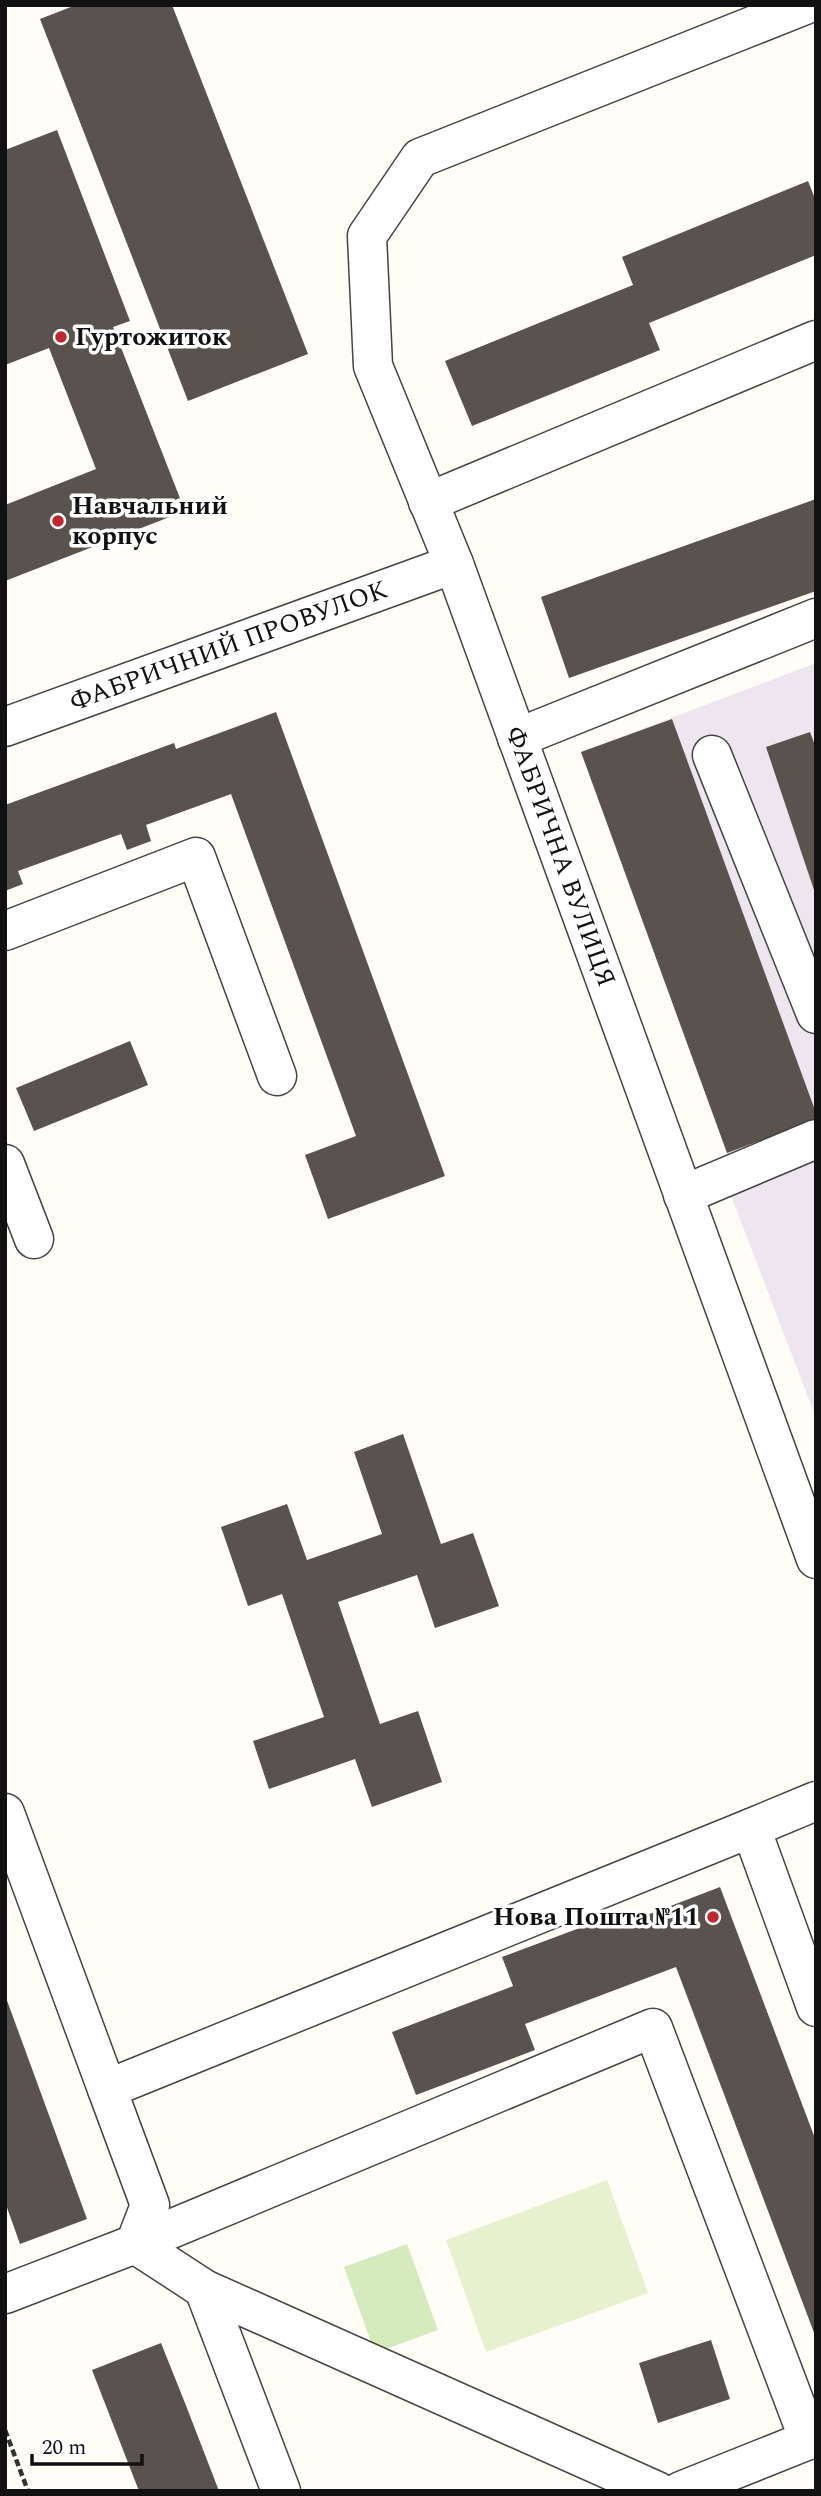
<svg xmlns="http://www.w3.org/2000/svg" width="821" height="2496" viewBox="0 0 821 2496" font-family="Spectral,serif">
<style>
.industrial{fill:#eee6ef}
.green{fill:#d5ebbd}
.pitch{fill:#e6f2cf}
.building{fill:#5a524d}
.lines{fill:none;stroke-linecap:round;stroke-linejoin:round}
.minor-casing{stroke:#444;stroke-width:41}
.path{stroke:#333;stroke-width:4.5;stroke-dasharray:7 3.5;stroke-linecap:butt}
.minor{stroke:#fff;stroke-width:38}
.poi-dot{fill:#c4262e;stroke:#fff;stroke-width:2.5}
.labels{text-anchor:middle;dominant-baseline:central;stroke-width:7;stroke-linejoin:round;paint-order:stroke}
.poi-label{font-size:26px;font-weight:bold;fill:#111;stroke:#fff;text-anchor:start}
.street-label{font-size:26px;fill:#111;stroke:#fff}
</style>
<rect width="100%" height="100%" fill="#fffdf5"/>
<path class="industrial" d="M816,663V1418L727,1185V1152L581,752Z"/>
<path class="green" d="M407,2244L438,2330L375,2353L344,2267Z"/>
<path class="pitch" d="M607,2180L648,2293L486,2352L446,2240Z"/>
<g class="building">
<path d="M76,5H172L308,354L188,401L40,19Z"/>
<path d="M57,130L130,321L113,327L185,511L5,581V505L96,469L49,348L5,365V150Z"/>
<path d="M808,181L816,201V255L649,323L660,350L472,426L445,361L633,285L622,257Z"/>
<path d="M816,499V591L569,678L541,597Z"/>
<path d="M276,712L445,1176L328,1219L305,1155L356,1136L231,794L146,825L151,841L127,850L121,834L18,871L23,884L5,891V805L174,743L176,749Z"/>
<path d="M672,719L816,1113V1120L727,1153L581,752Z"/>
<path d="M810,732L816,748L815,893L766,747Z"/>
<path d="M130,1041L148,1085L34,1131L16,1088Z"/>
<path d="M403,1434L441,1544L473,1533L499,1606L435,1628L417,1575L338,1602L380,1724L418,1711L442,1782L372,1807L355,1759L269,1789L253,1741L324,1717L282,1594L248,1606L221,1527L287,1504L307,1560L382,1534L354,1452Z"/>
<path d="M720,1887L816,2141V2338L676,1967L525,2024L535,2050L416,2095L392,2032L513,1986L502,1957L617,1914L621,1925Z"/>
<path d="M5,1995L87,2219L20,2244L5,2202Z"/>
<path d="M711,2340L730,2399L658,2423L639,2363Z"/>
<path d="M161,2343L185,2403L219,2491H139L92,2370Z"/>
</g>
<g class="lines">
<defs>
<g id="minor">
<path id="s1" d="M805,5L420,158L367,236L373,366L454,564L816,1559"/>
<path d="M428,502L816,340"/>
<path id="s2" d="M5,727L454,564"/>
<path d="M517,738L816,618"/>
<path d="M712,755L816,1014"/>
<path d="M5,931L196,857L277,1076"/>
<path d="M5,1164L34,1239"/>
<path d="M683,1195L816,1139"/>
<path d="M816,1801L751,1828L816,2007"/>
<path d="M5,1813L107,2089"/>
<path d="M751,1828L107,2089L150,2205L135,2244L653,2028L809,2440"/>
<path d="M204,2289L281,2491"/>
<path d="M5,2294L135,2244L204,2289L657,2491"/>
<path d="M681,2491L816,2437"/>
</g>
</defs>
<use href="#minor" class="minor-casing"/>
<path class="path" d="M5,2430L28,2491"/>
<use href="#minor" class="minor"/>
</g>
<g class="poi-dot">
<circle cx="61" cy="337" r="7"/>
<circle cx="58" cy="521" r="7"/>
<circle cx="713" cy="1917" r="7"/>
</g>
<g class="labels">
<g class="poi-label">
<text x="75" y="337">Гуртожиток</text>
<text x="72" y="506">Навчальний<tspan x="72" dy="30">корпус</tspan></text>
<text x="699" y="1917" text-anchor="end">Нова Пошта №11</text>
</g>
<g class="street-label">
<text stroke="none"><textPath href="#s2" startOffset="238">ФАБРИЧНИЙ ПРОВУЛОК</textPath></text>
<text stroke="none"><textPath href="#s1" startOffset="1164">ФАБРИЧНА ВУЛИЦЯ</textPath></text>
</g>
</g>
<rect width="821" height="2496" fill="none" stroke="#111111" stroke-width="14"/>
<path d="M32 2454v10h110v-10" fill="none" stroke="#111111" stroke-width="3.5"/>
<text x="42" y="2454" font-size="21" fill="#111111" stroke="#ffffff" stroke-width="5" paint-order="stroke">20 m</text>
</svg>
